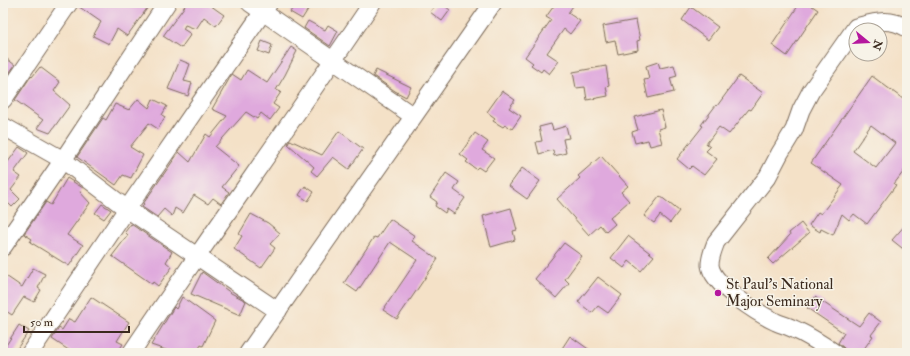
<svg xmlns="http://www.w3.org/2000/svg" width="910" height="356" viewBox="0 0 910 356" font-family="'IM FELL Double Pica',serif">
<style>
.building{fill:#dfa9dd;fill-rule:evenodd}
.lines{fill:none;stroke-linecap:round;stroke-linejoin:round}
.minor-casing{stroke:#7c6a59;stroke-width:19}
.minor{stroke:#fff;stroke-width:17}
.poi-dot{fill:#b5179e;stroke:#f7f3e8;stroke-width:1.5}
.labels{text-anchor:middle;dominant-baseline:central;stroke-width:3;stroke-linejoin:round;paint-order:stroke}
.poi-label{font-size:15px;fill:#3b2a1e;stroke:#f7f3e8;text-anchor:start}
</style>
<rect width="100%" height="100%" fill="#f7f3e8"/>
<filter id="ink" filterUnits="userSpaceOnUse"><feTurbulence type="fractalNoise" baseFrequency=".025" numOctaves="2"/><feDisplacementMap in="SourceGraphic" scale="8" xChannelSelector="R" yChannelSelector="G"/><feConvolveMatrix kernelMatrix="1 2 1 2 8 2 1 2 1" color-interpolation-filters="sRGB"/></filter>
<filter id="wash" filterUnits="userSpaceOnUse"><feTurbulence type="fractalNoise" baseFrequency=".012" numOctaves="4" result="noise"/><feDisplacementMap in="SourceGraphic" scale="16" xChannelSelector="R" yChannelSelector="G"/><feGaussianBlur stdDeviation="0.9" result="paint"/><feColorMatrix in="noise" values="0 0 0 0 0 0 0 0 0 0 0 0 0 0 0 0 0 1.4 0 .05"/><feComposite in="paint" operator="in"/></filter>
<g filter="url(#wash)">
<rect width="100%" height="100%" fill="#f4e1c7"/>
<g id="blocks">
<g class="building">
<path d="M79,3H151L127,36L117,29L109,44L93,36L101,22L78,6Z"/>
<path d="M187,3H207L224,15L216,26L204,17L196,29L185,25L183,29L191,34L181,48L163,36Z"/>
<path d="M296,3H312L302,19L290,12Z"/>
<path d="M437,3H441L450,10L442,21L430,12Z"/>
<path d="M556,3H575L568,13L580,21L570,34L564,29L547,53L559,61L549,74L543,69L541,72L531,65L533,63L525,57L551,20L546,17Z"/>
<path d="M800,3H808L818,10L787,56L772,45Z"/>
<path d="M691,7L718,27L708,40L682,20Z"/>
<path d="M636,20L640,40L637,41L638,50L618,54L615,40L606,42L603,26Z"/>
<path d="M308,21L325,30L328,25L338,31L330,46L304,28Z"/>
<path d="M262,41L272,45L269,55L258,51Z"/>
<path d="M291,47L297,51L285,75L276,90L281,92L273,104L279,108L270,120L261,113L257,119L246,112L215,147L239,166L222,187L229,192L221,204L213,198L208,204L194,195L183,213L175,208L172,216L164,209L157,217L142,207L144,204H143L177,155L179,152L190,162L206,134L210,137L227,116L212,109L232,74L241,80L247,70L267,83Z"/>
<path d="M3,56L15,65L7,76L3,72Z"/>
<path d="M180,60L190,64L184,81L192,83L188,96L168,89Z"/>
<path d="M658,62L660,68L674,65L677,76L670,78L674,92L648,98L644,80L649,79L646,66Z"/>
<path d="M606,66L609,86L606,87L608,96L587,100L585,87L576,88L573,72Z"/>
<path d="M40,67L60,82L54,91L70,105L50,133L37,128L43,120L15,100L31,76L32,77Z"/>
<path d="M376,70L411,87L406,97L395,91L373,76Z"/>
<path d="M739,76L763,93L751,110L749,109L729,134L719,127L706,144L710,147L706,151L717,159L704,175L692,166L689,169L677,159L703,126L701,125L716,105L717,106Z"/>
<path d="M872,76L907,102V167L894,184L896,185L867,224L854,214L849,220L842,214L833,235L821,229L820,232L809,225L818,212L821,214L843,185L811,163ZM871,125L895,143L876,168L853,151Z"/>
<path d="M502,91L515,100L509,108L521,116L512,129L505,125L503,127L493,121L495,118L487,112Z"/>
<path d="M138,99L149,108L153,99L167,106L162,115L165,117L158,129L149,123L130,147L143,155L131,178L123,175L116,185L77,157L103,118L106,120L115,104L129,110Z"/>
<path d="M661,110L665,127L658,129L662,143L650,146L648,140L635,143L632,132L638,130L634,117Z"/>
<path d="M551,124L553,130L566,126L569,138L563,139L566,153L554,156L553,150L539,154L536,142L542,141L539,127Z"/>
<path d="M339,131L363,149L349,169L333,157L317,176L311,171L314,167L288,144L290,140L322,155Z"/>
<path d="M475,133L488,142L482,150L494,158L484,171L478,167L476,169L466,162L468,160L460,154Z"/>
<path d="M19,147L28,153L14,172L21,177L11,190L20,199L12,207L4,199L3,201V164L5,166Z"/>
<path d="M601,156L628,186L621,192L629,201L610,218L615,224L606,232L600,225L589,235L557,199L580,178L578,176Z"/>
<path d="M522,168L540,181L527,199L509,186Z"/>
<path d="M446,173L459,182L454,190L465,198L454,214L447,209L445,213L435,206L437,202L430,197Z"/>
<path d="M67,178L83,188L80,192L90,203L67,235L83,245L69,266L30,242L32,239L24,234L46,202L51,205Z"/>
<path d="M305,186L314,192L308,201L299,195Z"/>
<path d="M660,196L679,211L670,223L660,215L654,223L644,216Z"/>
<path d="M102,204L111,210L104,219L95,213Z"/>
<path d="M511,208L517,230L513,231L515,240L491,247L483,216Z"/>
<path d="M251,214L268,223L280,233L270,244L275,248L261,268L234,249L242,236L239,234Z"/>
<path d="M390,219L415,236L412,241L438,259L397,319L383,310L417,260L390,242L357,292L344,283L374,237L377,238Z"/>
<path d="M801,223L809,233L773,264L768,259L790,235L789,233Z"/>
<path d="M907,223V252L892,240Z"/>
<path d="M131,224L172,252L166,262L172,267L158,286L153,282L152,284L112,256L128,235L125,232Z"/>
<path d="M628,236L654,256L641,271L629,261L624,268L611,258Z"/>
<path d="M564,243L582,256L565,279L569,283L556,298L535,279Z"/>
<path d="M33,268L45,274L38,288L41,290L34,302L24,297L12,315L3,309V274L22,287Z"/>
<path d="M202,272L231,293L246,301L240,315L191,294Z"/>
<path d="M598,277L622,295L608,313L598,306L592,313L578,302Z"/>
<path d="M91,297L129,322L117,341L123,344L117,353H73L52,339L59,328L62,330L69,319L75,322Z"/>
<path d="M182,297L215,321L203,346L201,345L196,353H175L151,345L174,307L176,309Z"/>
<path d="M815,297L859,326L869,313L881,322L871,335L873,336L861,353H845L844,348L838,343L844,333L807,308Z"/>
<path d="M19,325L29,331L14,353H3V350Z"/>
<path d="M570,336L594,353H559Z"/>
</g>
</g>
</g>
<g filter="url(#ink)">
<use href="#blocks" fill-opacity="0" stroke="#7c6a59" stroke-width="1"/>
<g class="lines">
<defs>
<g id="minor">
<path d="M250,3L413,116"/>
<path d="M3,100L69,3"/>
<path d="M3,126L63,160L127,209L278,311"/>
<path d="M3,247L63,160L167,3"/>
<path d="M30,353L127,209L269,3"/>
<path d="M131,353C210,235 293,121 372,3"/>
<path d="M248,353L493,3"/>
<path d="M835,353C823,345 811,337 798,331C791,327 783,325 776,322C759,314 712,285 710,265C710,257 713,250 716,242L768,176L780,153L794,130L801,110L811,91L856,27C875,22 889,17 907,28"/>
</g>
</defs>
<use href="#minor" class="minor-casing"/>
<use href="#minor" class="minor"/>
</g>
</g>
<circle class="poi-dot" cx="718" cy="293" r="4"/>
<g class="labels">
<g class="poi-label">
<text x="726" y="284">St Paul's National<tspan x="726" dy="17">Major Seminary</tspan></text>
</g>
</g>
<rect width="910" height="356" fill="none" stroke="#f7f3e8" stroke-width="16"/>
<g transform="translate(868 42) rotate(108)"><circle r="19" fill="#f7f3e8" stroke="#aca397"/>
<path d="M0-3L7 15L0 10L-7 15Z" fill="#b5179e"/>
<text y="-6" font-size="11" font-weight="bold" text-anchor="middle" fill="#3b2a1e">N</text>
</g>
<path d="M24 326v6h105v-6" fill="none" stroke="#3b2a1e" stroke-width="2"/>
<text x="30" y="326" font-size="12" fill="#3b2a1e" stroke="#f7f3e8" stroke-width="3" paint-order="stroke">50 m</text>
</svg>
